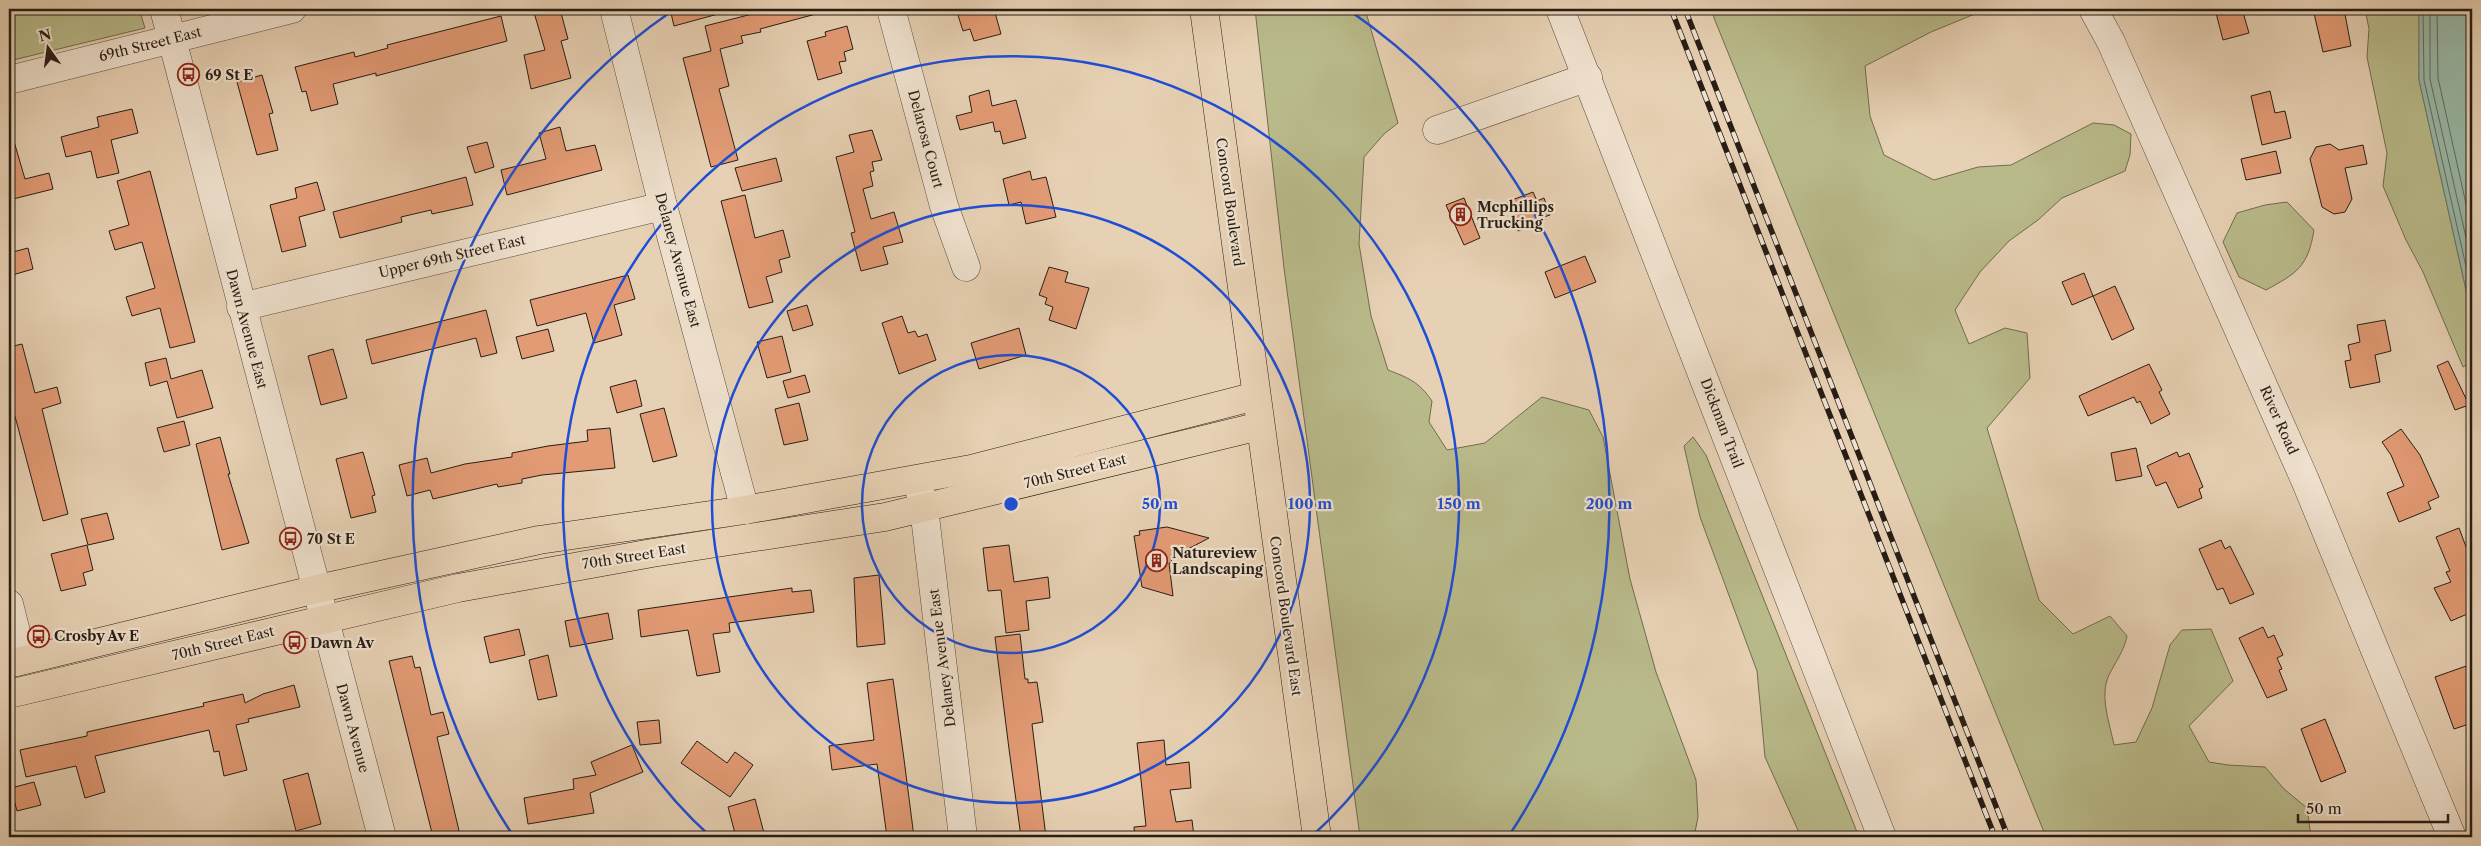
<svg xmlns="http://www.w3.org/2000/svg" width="2481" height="846" viewBox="0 0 2481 846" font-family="'Libre Caslon Text',serif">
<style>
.green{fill:#b9ba8a;stroke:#706c50}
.water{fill:#98b8a7;stroke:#6b7a6d}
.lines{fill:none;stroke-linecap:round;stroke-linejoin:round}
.shore{stroke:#606a5e;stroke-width:1}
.building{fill:#e39b75;stroke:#271d15}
.minor-casing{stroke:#574a3d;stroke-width:29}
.major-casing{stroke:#271d15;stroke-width:29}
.minor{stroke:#efe1ce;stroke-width:28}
.major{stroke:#e7d1b4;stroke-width:28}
.rail-casing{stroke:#271d15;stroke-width:5.5}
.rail{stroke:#efe1ce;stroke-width:4;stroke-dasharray:11;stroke-linecap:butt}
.ring{fill:none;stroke:#1d4ed8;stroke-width:2.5}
.labels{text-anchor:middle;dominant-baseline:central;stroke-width:4.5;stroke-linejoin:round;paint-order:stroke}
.street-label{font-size:14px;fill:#271d15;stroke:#efe1ce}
.poi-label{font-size:14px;font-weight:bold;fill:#271d15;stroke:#efe1ce;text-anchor:start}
.centre{fill:#1d4ed8;stroke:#efe1ce;stroke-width:2.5}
.ring-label{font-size:15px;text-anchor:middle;font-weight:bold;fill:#1d4ed8;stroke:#efe1ce;stroke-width:4.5;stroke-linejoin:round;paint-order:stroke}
</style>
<rect width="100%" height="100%" fill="#e7d1b4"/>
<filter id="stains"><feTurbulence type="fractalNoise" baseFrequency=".004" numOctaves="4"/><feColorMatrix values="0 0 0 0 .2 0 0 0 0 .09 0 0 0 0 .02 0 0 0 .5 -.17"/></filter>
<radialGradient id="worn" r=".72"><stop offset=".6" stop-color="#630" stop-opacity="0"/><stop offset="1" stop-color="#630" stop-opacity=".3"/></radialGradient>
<g class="green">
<path d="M9,9H139L145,28L9,61Z"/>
<path d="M1255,9H1365L1398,123L1384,134L1364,157L1359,244L1371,316L1388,370C1409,378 1419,382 1432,401L1429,422L1447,450L1485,443L1542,397L1589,410L1603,437L1630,579L1656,672L1696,780L1698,817L1694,837H1360L1284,268Z"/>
<path d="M1713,9H1987L1931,32L1865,66L1870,116L1884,155L1934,180L1978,167L2011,165L2093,123L2114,125L2131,134L2130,155L2125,171L2062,198L2038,220L2009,241L1980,272L1955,310L1969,344L2005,328L2027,333L2030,378L1987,428L2039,600L2073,634L2110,616L2127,636C2124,651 2116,661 2109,675C2099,696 2110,724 2114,745L2136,742L2152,708L2170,645L2182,630L2211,629L2233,681L2189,726L2209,762L2228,765L2265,767L2284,789L2307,808L2311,837H2046L1714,18Z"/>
<path d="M2365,9H2419V80L2472,317V362L2463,367L2423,272L2406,240L2383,186L2387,153L2367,57L2369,29Z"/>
<path d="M2287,202L2314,230C2308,267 2297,273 2266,290L2239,277L2223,242L2237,213L2265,205Z"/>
<path d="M1693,437L1706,455L1859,837H1801L1765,757L1757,671L1700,517L1684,446Z"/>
</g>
<path class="water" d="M2419,9H2472V316L2419,80Z"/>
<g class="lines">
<g class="shore">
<path d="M2423,9L2424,80L2472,293"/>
<path d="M2430,9V79L2472,264"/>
<path d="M2437,9L2438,78L2472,231"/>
</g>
</g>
<g class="building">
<path d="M533,9H560L568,39L561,41L571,78L531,89L524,55L545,50Z"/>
<path d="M670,9H717L718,14L674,26Z"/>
<path d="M772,9H815L816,14L760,29L761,32L741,36L743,43L720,49L729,86L719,89L738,160L711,167L683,58L711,51L705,26Z"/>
<path d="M956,9H994L1001,34L974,41L970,29L963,31Z"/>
<path d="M2215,9H2242L2249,33L2223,40Z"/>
<path d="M2313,9H2344L2351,46L2323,52Z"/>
<path d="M501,16L507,41L376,76V73L333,84L338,104L311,111L306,91L302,92L295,67L354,52L355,57L388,48L387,45Z"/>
<path d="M847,26L853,49L844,52L846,61L839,62L842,73L818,80L807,41L826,36L825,32Z"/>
<path d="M262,75L273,113L269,114L278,150L257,155L237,82Z"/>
<path d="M989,90L992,106L1016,100L1026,138L1003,144L1000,131L995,132L993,122L960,130L956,116L972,112L969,96Z"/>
<path d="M2270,91L2275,113L2285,111L2291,138L2262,145L2251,96Z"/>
<path d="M132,109L138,133L111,140L119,173L97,178L91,151L66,157L61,137L99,127L97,117Z"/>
<path d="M560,127L566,151L595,145L602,170L507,195L501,170L546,159L539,133Z"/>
<path d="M872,130L882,160L872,162L874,171L870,172L873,186L863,189L871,219L894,212L903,242L883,247L888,264L861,271L851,233L855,232L836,157L854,152L849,135Z"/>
<path d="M13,138L25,179L49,173L53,189L9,200V139Z"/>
<path d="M487,142L494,167L475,173L467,147Z"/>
<path d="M2330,144L2339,150L2363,145L2367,164L2345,168L2352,199L2345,212L2334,214L2322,207L2310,159L2316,147Z"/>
<path d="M2276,151L2281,173L2246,180L2241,159Z"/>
<path d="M776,158L782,181L742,191L735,168Z"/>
<path d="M150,171L195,342L170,348L160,308L132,316L126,297L155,288L142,242L115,250L109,231L129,225L117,181Z"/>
<path d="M1030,171L1032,180L1046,177L1056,217L1026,224L1021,202L1009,205L1003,179Z"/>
<path d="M466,177L473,205L432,214L431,210L401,217L402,222L340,238L333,212Z"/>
<path d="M317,182L325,210L299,217L306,246L282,252L270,205L297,198L295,188Z"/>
<path d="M1533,192L1537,201L1544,198L1550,215L1544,217L1545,220L1518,231L1507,202Z"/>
<path d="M745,195L755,238L783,230L790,257L779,260L782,272L766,277L773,302L749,308L721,201Z"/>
<path d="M1464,198L1480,238L1464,245L1446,205Z"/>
<path d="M28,248L33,269L9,276V253Z"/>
<path d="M1585,256L1596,282L1555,298L1545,272Z"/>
<path d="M1049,267L1068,272L1065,282L1089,288L1076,329L1049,320L1053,307L1045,304L1047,298L1039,295Z"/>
<path d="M2084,273L2093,296L2072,305L2062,282Z"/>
<path d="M628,275L635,299L614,305L622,335L594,343L586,313L537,326L530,300Z"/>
<path d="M2115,286L2134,329L2112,340L2093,296Z"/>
<path d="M807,305L813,325L793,331L787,311Z"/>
<path d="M486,310L497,353L481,357L476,338L372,364L366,340Z"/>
<path d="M902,316L908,333L915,331L918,337L927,334L936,360L899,374L882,323Z"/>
<path d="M2385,320L2391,351L2375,355L2380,382L2350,388L2345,361L2351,360L2348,345L2360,342L2357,325Z"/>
<path d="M1019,328L1026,355L979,369L971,343Z"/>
<path d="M548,329L554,351L522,359L516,337Z"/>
<path d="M782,336L791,372L767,378L757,342Z"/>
<path d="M22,344L35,393L57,387L61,403L42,409L68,514L43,521L9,394V347Z"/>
<path d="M333,349L347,398L321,405L308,356Z"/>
<path d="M166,358L171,379L202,370L213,408L177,418L167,381L150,386L145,363Z"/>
<path d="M2448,361L2469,405L2455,410L2437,366Z"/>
<path d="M2149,364L2162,390L2159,392L2170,414L2151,424L2140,401L2137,403L2134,397L2088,416L2079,396Z"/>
<path d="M805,375L810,392L788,398L783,381Z"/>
<path d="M636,380L642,406L617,413L610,387Z"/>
<path d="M799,403L808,440L784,445L775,409Z"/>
<path d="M664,408L677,456L653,462L640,414Z"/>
<path d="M184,421L190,445L164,452L157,428Z"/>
<path d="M610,428L615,468L542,475L522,479V483L498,487L497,484L433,499L430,490L407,496L399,465L427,458L431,473L465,464L512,457V453L548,446L588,441L587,430Z"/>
<path d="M2401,429L2420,455L2439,497L2428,502L2431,509L2399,522L2387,493L2404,486L2391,455L2382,442Z"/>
<path d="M220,437L230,474H228L249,543L222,550L196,444Z"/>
<path d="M2136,448L2142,476L2116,481L2111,453Z"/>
<path d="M363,452L375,495L372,496L376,512L351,518L336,459Z"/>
<path d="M2177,452L2179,457L2189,453L2203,487L2199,489L2202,498L2178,508L2166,482L2156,486L2147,466Z"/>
<path d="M107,513L114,539L88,545L81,519Z"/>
<path d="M1167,527L1209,538L1171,558L1172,563H1169L1173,596L1142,587L1134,536L1140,535L1139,531Z"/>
<path d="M2459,528L2472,563V612L2451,621L2434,588L2451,582L2446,572L2450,571L2436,537Z"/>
<path d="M2221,540L2225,549L2230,546L2254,594L2230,604L2223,588L2217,590L2199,549Z"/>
<path d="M87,545L93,570L83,573L86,585L61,591L51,554Z"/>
<path d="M1009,545L1014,582L1048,577L1050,598L1026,601L1029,630L1006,633L1001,590L988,591L983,548Z"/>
<path d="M879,575L885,644L857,647L854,578Z"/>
<path d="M792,588V592L811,590L814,612L729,623L730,632L713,634L720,672L697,676L688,630L641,637L638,610Z"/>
<path d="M608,613L613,639L570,647L565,621Z"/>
<path d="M2263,627L2268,638L2274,635L2283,655L2277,658L2282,669L2279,670L2287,690L2267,698L2239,638Z"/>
<path d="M519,629L525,655L490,663L484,637Z"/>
<path d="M1020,634L1025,679H1028V683L1037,682L1043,722L1032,724L1046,837H1021L1009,749L995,637Z"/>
<path d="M548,655L557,696L538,700L529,660Z"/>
<path d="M412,656L415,668L420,667L431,715L443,712L449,734L437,737L460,835L450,837H433L389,661Z"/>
<path d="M2472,664V723L2454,729L2435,677Z"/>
<path d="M893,679L904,759L914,837H887L877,764L832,770L829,746L874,740L867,683Z"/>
<path d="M294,685L300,707L248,719L249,722L236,725L247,770L224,776L219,751L214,752L209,730L95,756L105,792L85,798L76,766L26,777L20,750L87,736V732L204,706L203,703L243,694L245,703L263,694Z"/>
<path d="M2325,719L2346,772L2321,782L2301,729Z"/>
<path d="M659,720L661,743L640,745L637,722Z"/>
<path d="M1164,740L1166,765L1189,762L1191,788L1170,790L1176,822L1192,820L1194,837H1135L1134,827L1146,826L1137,743Z"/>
<path d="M697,741L727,763L735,752L753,765L730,797L681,763Z"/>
<path d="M632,745L643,772L590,793L594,813L528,824L524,798L574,789L573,779L596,775L591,762Z"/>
<path d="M308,773L321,824L296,831L283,780Z"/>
<path d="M34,782L41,805L17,811L11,788Z"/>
<path d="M755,799L765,837H736L728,807Z"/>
</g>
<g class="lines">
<defs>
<g id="minor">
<path d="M164,9L382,837"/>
<path d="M614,9L663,206L745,510"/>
<path d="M891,9L944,206L966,267"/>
<path d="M1560,9L1882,837"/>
<path d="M2093,9L2111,42L2305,480L2452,837"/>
<path d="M9,80L292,9"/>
<path d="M1437,130L1588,77"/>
<path d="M241,307L663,206"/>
<path d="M917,480L924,508L963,837"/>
<path d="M9,604L23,660"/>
</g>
<g id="major">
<path d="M1204,9L1317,837"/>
<path d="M9,664L317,589L539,540L745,510L971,469L1256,396"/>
<path d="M9,694L458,588L652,553L885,517L1260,426"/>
</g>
</defs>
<use href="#minor" class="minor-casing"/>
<use href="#major" class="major-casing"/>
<use href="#minor" class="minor"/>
<use href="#major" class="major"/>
<defs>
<g id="rail">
<path d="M1671,9L1995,837"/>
<path d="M1685,9L2008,837"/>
</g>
</defs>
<use href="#rail" class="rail-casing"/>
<use href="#rail" class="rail"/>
</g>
<g class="ring">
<circle cx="1011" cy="504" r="149"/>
<circle cx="1011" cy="504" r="299"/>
<path d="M711 837A448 448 0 1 1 1311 837"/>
<path d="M512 834A598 598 0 0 1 672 11M1350 11A598 598 0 0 1 1510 834"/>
</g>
<defs>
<symbol id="bus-ring" viewBox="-11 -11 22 22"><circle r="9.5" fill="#efe1ce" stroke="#8f2418" stroke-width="1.5"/><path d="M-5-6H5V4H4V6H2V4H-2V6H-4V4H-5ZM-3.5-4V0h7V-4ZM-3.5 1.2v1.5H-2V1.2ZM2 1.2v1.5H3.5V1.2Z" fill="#8f2418"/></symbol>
<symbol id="building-ring" viewBox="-11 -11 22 22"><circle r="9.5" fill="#efe1ce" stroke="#8f2418" stroke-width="1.5"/><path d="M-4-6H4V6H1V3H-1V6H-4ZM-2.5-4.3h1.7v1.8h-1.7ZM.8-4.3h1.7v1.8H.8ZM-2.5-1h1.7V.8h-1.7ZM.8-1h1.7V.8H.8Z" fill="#8f2418"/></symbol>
</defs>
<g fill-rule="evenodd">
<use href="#bus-ring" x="176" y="62" width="25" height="25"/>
<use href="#building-ring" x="1448" y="202" width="25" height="25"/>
<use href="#bus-ring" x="278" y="526" width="25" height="25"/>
<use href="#building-ring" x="1144" y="548" width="25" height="25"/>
<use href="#bus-ring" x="26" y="624" width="25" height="25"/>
<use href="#bus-ring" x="282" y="630" width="25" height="25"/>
</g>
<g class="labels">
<g class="street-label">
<text transform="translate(150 44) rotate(-14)">69th Street East</text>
<text transform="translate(926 139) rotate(75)">Delarosa Court</text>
<text transform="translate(1230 202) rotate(82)">Concord Boulevard</text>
<text transform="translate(452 256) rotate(-13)">Upper 69th Street East</text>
<text transform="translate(678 260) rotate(75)">Delaney Avenue East</text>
<text transform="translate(247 329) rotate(75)">Dawn Avenue East</text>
<text transform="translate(2279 420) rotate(66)">River Road</text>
<text transform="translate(1722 423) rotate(69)">Dickman Trail</text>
<text transform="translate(1075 471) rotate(-14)">70th Street East</text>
<text transform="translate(634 556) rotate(-9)">70th Street East</text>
<text transform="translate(1286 616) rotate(82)">Concord Boulevard East</text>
<text transform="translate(223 643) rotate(-14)">70th Street East</text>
<text transform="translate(942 658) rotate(-97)">Delaney Avenue East</text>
<text transform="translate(353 728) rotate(75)">Dawn Avenue</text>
</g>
<g class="poi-label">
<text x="205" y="75">69 St E</text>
<text x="1477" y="207">Mcphillips<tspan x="1477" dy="16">Trucking</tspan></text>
<text x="307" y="539">70 St E</text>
<text x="1172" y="553">Natureview<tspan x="1172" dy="16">Landscaping</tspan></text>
<text x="54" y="636">Crosby Av E</text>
<text x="310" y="643">Dawn Av</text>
</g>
</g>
<circle cx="1011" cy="504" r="8" class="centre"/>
<g class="ring-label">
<text x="1160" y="509">50 m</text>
<text x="1310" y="509">100 m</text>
<text x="1459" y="509">150 m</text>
<text x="1609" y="509">200 m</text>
</g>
<rect width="2481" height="846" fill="none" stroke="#e7d1b4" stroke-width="30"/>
<rect x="10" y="10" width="2461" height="826" fill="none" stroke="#271d15" stroke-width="2.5"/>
<rect x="15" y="15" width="2451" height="816" fill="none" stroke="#271d15"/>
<g transform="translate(48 48) rotate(346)" stroke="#efe1ce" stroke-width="4" paint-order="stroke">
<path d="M0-4L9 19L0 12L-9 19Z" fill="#271d15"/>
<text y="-8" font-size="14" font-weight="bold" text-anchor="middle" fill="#271d15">N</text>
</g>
<path d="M2298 814v8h150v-8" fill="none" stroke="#271d15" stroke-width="2.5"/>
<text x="2306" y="814" font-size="15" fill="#271d15" stroke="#efe1ce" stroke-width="4" paint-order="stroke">50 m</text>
<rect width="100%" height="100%" filter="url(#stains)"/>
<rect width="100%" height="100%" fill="url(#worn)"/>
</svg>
